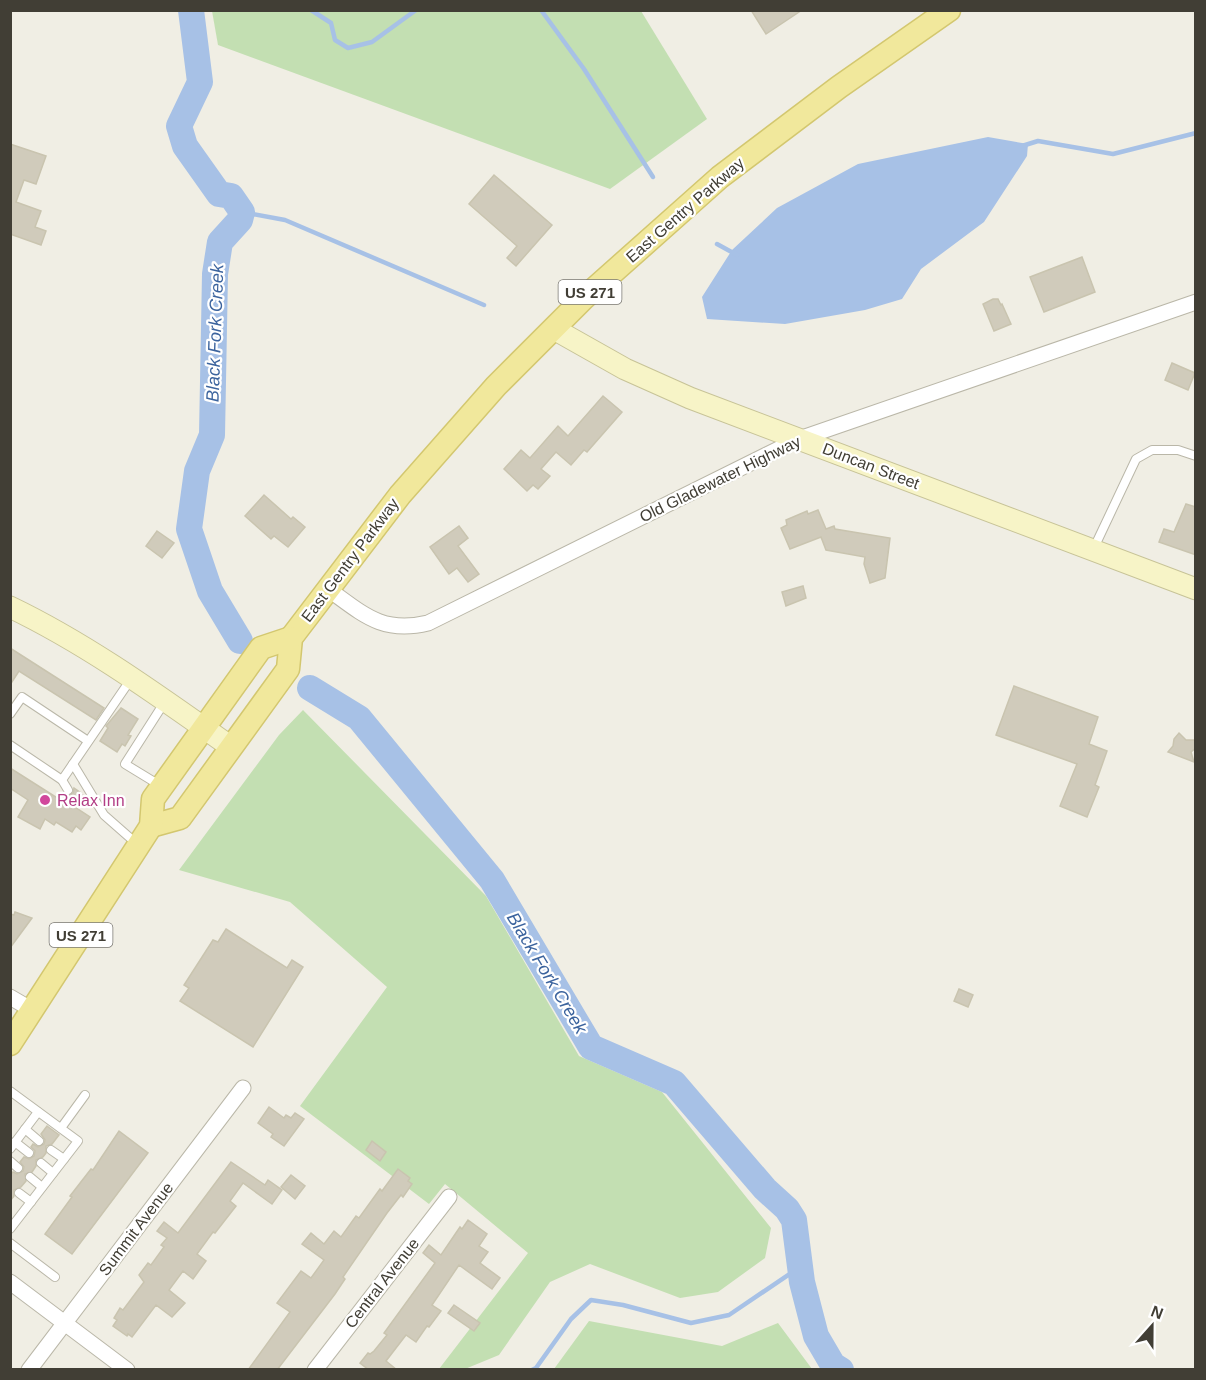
<svg xmlns="http://www.w3.org/2000/svg" width="1206" height="1380" viewBox="0 0 1206 1380" font-family="Arial,sans-serif">
<style>
.green{fill:#c3dfb2}
.water{fill:#a7c1e6}
.lines{fill:none;stroke-linecap:round;stroke-linejoin:round}
.stream{stroke:#a7c1e6;stroke-width:4.5}
.river{stroke:#a7c1e6;stroke-width:26}
.building{fill:#d0cbbb;stroke:#c9c4af;stroke-width:1.5}
.lane-casing{stroke:#bab7a8;stroke-width:10}
.street-casing{stroke:#bab7a8;stroke-width:17}
.secondary-casing{stroke:#c7c397;stroke-width:23}
.primary-casing{stroke:#d3c76f;stroke-width:25}
.lane{stroke:#fff;stroke-width:8}
.street{stroke:#fff;stroke-width:15}
.secondary{stroke:#f7f4c7;stroke-width:21}
.primary{stroke:#f1e89c;stroke-width:22}
.hotel-dot{fill:#d1479c;stroke:#fff;stroke-width:2}
.labels{text-anchor:middle;dominant-baseline:central;stroke-width:4.5;stroke-linejoin:round;paint-order:stroke}
.shield{fill:#fff;stroke:#7a7872;stroke-width:1.5}
.shield-label{font-size:15px;font-weight:bold;fill:#413e35}
.street-label{font-size:16px;fill:#413e35;stroke:#fff}
.hotel-label{font-size:16px;fill:#b23c85;stroke:#fff;text-anchor:start}
.water-label{font-size:18px;font-style:italic;fill:#3c649e;stroke:#fff}
</style>
<rect width="100%" height="100%" fill="#f0eee4"/>
<g class="green">
<path d="M212,11H641L707,119L610,189L218,45Z"/>
<path d="M303,710L486,896L579,1056L662,1092L771,1228L765,1258L718,1292L680,1298L590,1264L550,1282L499,1355L465,1369H439L528,1253L445,1184L429,1204L300,1106L387,987L290,902L179,870L279,735Z"/>
<path d="M589,1321L722,1346L778,1323L812,1369H554Z"/>
</g>
<path class="water" d="M988,137L1028,144L1027,156L984,222L921,269L902,299L865,310L785,324L707,319L702,297L732,250L777,208L858,164Z"/>
<g class="lines">
<g class="stream">
<path d="M311,10L331,23L335,40L348,48L372,42L416,10"/>
<path d="M541,10L584,69L653,177"/>
<path d="M1022,146L1038,141L1113,154L1196,133"/>
<path d="M242,212L285,220L484,305"/>
<path d="M717,244L737,255"/>
<path d="M532,1370L536,1368L571,1319L591,1300L623,1305L691,1323L729,1315L800,1267"/>
</g>
<g class="river">
<path d="M191,10L200,82L179,126L185,146L219,194L231,196L242,212L240,220L220,242L215,274L212,435L197,471L189,529L210,591L240,641"/>
<path d="M310,688L359,718L492,880L591,1047L674,1083L765,1189L787,1209L794,1220L802,1282L816,1336L833,1365L841,1370"/>
</g>
</g>
<g class="building">
<path d="M751,10H802L766,34Z"/>
<path d="M10,144L46,156L36,184L24,180L16,202L41,211L35,227L46,231L41,245L10,234Z"/>
<path d="M494,175L552,225L516,266L507,258L517,246L469,204Z"/>
<path d="M1082,257L1095,292L1044,312L1030,277Z"/>
<path d="M993,299H998L1001,305L1002,304L1011,324L994,331L983,304Z"/>
<path d="M1172,363L1195,373L1188,390L1165,380Z"/>
<path d="M603,396L622,412L587,452L584,450L571,465L556,452L541,469L550,476L538,489L533,485L527,491L504,469L521,450L530,458L558,426L568,436Z"/>
<path d="M264,495L291,519L293,517L305,527L288,547L274,536L271,539L245,516Z"/>
<path d="M1186,504L1196,507V555L1159,542L1164,529L1174,532Z"/>
<path d="M818,510L826,529L834,526L835,529L890,538L885,578L870,583L864,564L865,557L826,550L821,537L790,549L781,528L787,525L786,520L807,511L808,514Z"/>
<path d="M459,526L468,538L458,546L479,574L468,582L457,568L449,574L430,547Z"/>
<path d="M157,531L174,543L162,558L146,546Z"/>
<path d="M803,586L806,598L786,606L782,592Z"/>
<path d="M10,648L104,708L96,720L19,671L10,685Z"/>
<path d="M1014,686L1098,717L1089,744L1107,751L1095,785L1099,787L1087,817L1060,806L1077,764L996,735Z"/>
<path d="M121,708L138,719L128,735L131,736L125,746L122,744L117,752L100,741L108,728L106,726Z"/>
<path d="M1179,733L1186,740H1196V748L1191,752L1194,762L1168,752L1173,746L1174,739Z"/>
<path d="M10,768L62,801L65,795L73,793L74,788L81,793L74,797V801L77,804L75,807L90,817L81,830L76,826L72,832L56,822L54,825L45,819L40,829L18,817L28,800L10,788Z"/>
<path d="M15,912L32,918L10,948V914L14,915Z"/>
<path d="M226,929L287,968L292,960L303,967L253,1047L180,1001L189,988L184,985L213,940L218,942Z"/>
<path d="M959,989L973,995L968,1007L954,1001Z"/>
<path d="M269,1107L284,1118L286,1115L291,1118L295,1113L304,1119L284,1146L271,1137L273,1134L258,1123Z"/>
<path d="M47,1126L59,1135L52,1144L46,1146V1153L43,1157L36,1160V1166L32,1172L25,1174L26,1181L21,1187L14,1190V1196L10,1201V1175L13,1172L17,1174L23,1171L24,1167L20,1162L24,1157L29,1159L34,1156L35,1151L31,1147L33,1144L38,1147L44,1144L45,1140L41,1134Z"/>
<path d="M119,1131L148,1153L72,1254L45,1234L72,1197L70,1196L91,1169L93,1170Z"/>
<path d="M372,1141L386,1152L380,1161L366,1150Z"/>
<path d="M231,1162L265,1185L268,1180L282,1190L272,1204L243,1183L230,1201L236,1206L215,1233L213,1232L197,1254L206,1261L193,1279L183,1271L169,1290L185,1303L172,1317L156,1305L132,1337L128,1334L127,1336L113,1326L117,1320L114,1318L120,1308L123,1310L144,1282L139,1275L148,1263L151,1265L164,1247L161,1245L167,1238L157,1231L164,1222L178,1233Z"/>
<path d="M398,1169L410,1178L408,1181L412,1184L403,1197L401,1195L387,1213L343,1277L345,1279L335,1294L277,1370H248L290,1312L277,1303L301,1271L311,1278L324,1260L302,1244L311,1233L324,1244L334,1231L341,1237L356,1216L359,1218L380,1189L382,1191Z"/>
<path d="M291,1175L305,1186L295,1199L281,1187Z"/>
<path d="M468,1220L487,1234L479,1246L488,1252L480,1263L500,1278L492,1289L459,1265L432,1305L441,1311L429,1327L427,1326L416,1342L406,1335L386,1361L397,1370H369L360,1363L368,1353L370,1354L374,1351L387,1335L384,1333L435,1263L423,1253L429,1245L441,1255L460,1227L462,1229Z"/>
<path d="M454,1305L480,1323L474,1331L448,1313Z"/>
</g>
<g class="lines">
<defs>
<g id="lane">
<path d="M1093,550L1136,459L1152,450H1178L1196,456"/>
<path d="M10,714L22,697L88,741"/>
<path d="M10,745L62,780L131,679"/>
<path d="M73,764L104,815L137,844"/>
<path d="M62,780L68,790"/>
<path d="M161,786L125,764L164,703"/>
<path d="M80,799L95,803"/>
<path d="M10,1091L78,1141L10,1229"/>
<path d="M61,1128L85,1095"/>
<path d="M25,1129L39,1141"/>
<path d="M15,1142L29,1153"/>
<path d="M10,1149L38,1112"/>
<path d="M51,1150L64,1159"/>
<path d="M10,1161L18,1168"/>
<path d="M41,1163L53,1173"/>
<path d="M30,1177L42,1187"/>
<path d="M19,1193L31,1202"/>
<path d="M10,1243L55,1277"/>
</g>
<g id="street">
<path d="M328,589C363,614 382,634 428,623L799,439L1196,302"/>
<path d="M10,997L34,1011"/>
<path d="M10,1282L127,1370"/>
<path d="M29,1370L243,1088"/>
<path d="M315,1370L449,1197"/>
</g>
<g id="secondary">
<path d="M554,329L625,369L690,398L1196,589"/>
<path d="M10,607C89,645 160,697 231,747"/>
</g>
<g id="primary">
<path d="M151,826L180,818L288,669L291,638L400,495L496,386L584,298L720,177L839,87L949,10"/>
<path d="M10,1044L151,826L153,799L261,648L291,638"/>
</g>
</defs>
<use href="#lane" class="lane-casing"/>
<use href="#street" class="street-casing"/>
<use href="#secondary" class="secondary-casing"/>
<use href="#primary" class="primary-casing"/>
<use href="#lane" class="lane"/>
<use href="#street" class="street"/>
<use href="#secondary" class="secondary"/>
<use href="#primary" class="primary"/>
</g>
<circle class="hotel-dot" cx="45" cy="800" r="6"/>
<g class="labels">
<g class="shield">
<rect x="558.5" y="280" width="63" height="24" rx="4.5"/>
<rect x="49.5" y="923" width="63" height="24" rx="4.5"/>
</g>
<g class="shield-label">
<text x="590" y="292">US 271</text>
<text x="81" y="935">US 271</text>
</g>
<g class="street-label">
<text transform="translate(685 210) rotate(-41)">East Gentry Parkway</text>
<text transform="translate(871 466) rotate(21)">Duncan Street</text>
<text transform="translate(720 479) rotate(-26)">Old Gladewater Highway</text>
<text transform="translate(350 560) rotate(-53)">East Gentry Parkway</text>
<text transform="translate(136 1229) rotate(-53)">Summit Avenue</text>
<text transform="translate(382 1283) rotate(-52)">Central Avenue</text>
</g>
<g class="hotel-label">
<text x="57" y="800">Relax Inn</text>
</g>
<g class="water-label">
<text transform="translate(215 333) rotate(-88)">Black Fork Creek</text>
<text transform="translate(547 973) rotate(59)">Black Fork Creek</text>
</g>
</g>
<rect width="1206" height="1380" fill="none" stroke="#413e35" stroke-width="24"/>
<g transform="translate(1152 1326) rotate(21)" stroke="#ffffff" stroke-width="4.5" paint-order="stroke">
<path d="M0-4.5L10 22L0 15L-10 22Z" fill="#413e35"/>
<text y="-9" font-size="16" font-weight="bold" text-anchor="middle" fill="#413e35">N</text>
</g>
</svg>
